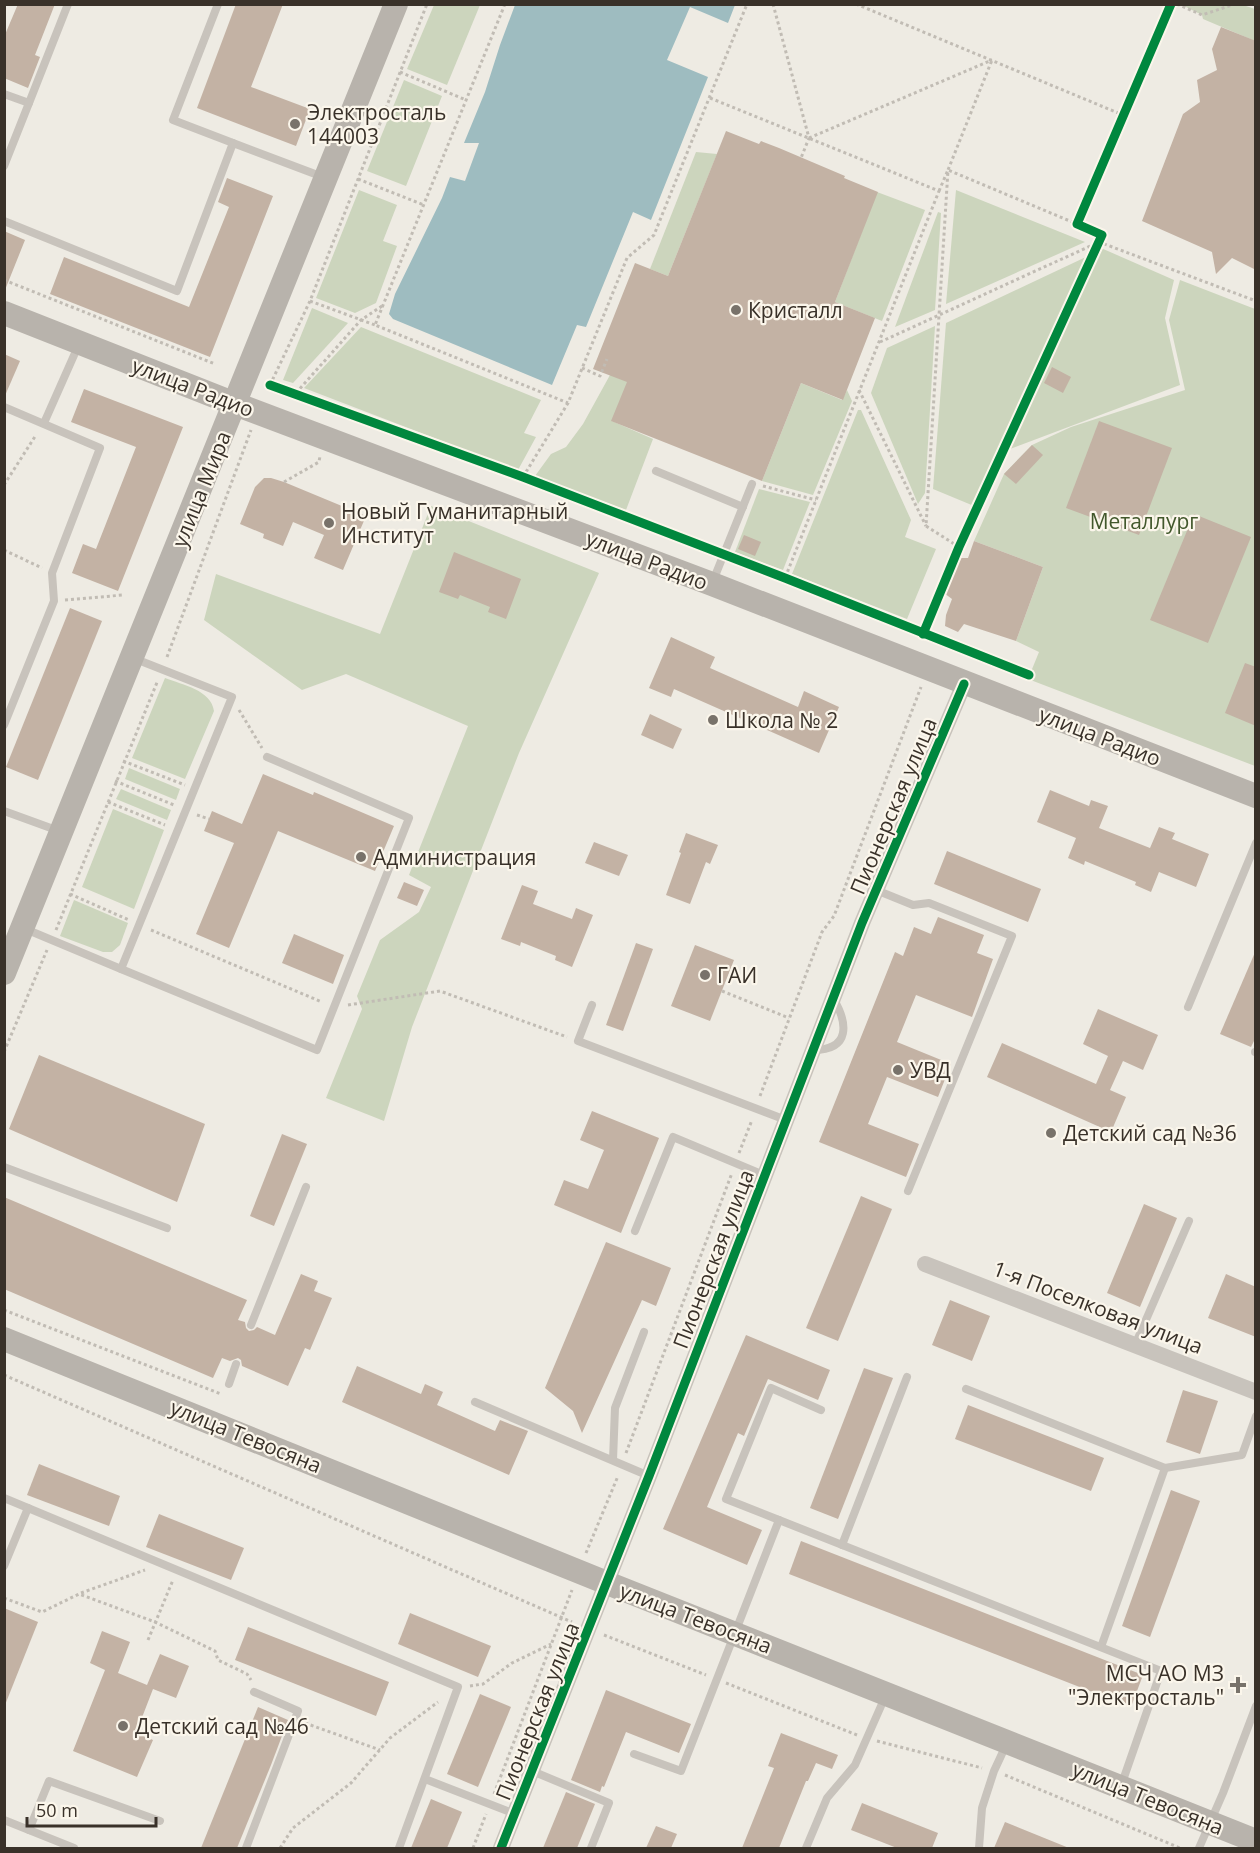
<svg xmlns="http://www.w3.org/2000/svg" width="1260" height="1853" viewBox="0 0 1260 1853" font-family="'Open Sans',sans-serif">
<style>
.green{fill:#ccd5bd}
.water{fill:#9ebcc0}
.building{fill:#c3b2a4}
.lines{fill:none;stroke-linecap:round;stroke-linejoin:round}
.path{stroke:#c1bcb4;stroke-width:3;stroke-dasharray:3 3;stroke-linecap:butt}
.service{stroke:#c8c3bc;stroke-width:8}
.minor{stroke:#c8c3bc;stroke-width:16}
.secondary{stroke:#b8b3ac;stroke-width:24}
.cycleway-casing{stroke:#fbf6eb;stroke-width:13}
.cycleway{stroke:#00873e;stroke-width:9}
.poi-dot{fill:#78726a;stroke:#fbf6eb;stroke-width:2}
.labels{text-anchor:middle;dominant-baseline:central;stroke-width:4.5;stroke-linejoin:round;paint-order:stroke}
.poi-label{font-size:21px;fill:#393129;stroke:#fbf6eb;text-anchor:start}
.street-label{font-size:21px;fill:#393129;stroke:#fbf6eb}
.park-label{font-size:21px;fill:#42582c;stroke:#fbf6eb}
</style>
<rect width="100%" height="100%" fill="#eeebe3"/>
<g class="green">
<path d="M434,5H480L447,85L407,69Z"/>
<path d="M1182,5H1243L1255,9V41L1203,19L1202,15Z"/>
<path d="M404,80L442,96L406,186L367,171Z"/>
<path d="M696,152L717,154L668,276L650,269Z"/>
<path d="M359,190L397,205L383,241L397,246L376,303L355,313L316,298Z"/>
<path d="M956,190L1085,242L946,304Z"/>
<path d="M877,192L925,210L882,321L835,302Z"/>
<path d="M938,212L941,213L935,310L895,327Z"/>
<path d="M1101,248L1174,280L1165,318L1180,385L1010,449Z"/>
<path d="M1088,256L974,506L933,489L946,323Z"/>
<path d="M1180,280L1255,309V766L1028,679L1039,652L1016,641L1043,567L974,541L1004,474L1032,445L1071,427L1185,390L1169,320Z"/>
<path d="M312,308L348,323L293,383L283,380Z"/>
<path d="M935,326L925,493L918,504L871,393L887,348Z"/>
<path d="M361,327L541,400L524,433L536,437L518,470L304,388Z"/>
<path d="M641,349L612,421L653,439L626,510L535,476L551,454L566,447L583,424L610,375Z"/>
<path d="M801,383L842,400L847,390L852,401L813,495L762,481Z"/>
<path d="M858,410H861L911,520L905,537L936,549L907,619L792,574Z"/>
<path d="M759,489L810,502L783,570L735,552Z"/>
<path d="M431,506L599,573L519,753L412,1027L384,1121L326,1098L362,1009L357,996L380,940L419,912L431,887L409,875L468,726L346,674L302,690L204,620L216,574L380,634Z"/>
<path d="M165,678C183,685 211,690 214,711L185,779L132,758Z"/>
<path d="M129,768L180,789L176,800L125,779Z"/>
<path d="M121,789L171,810L167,820L116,799Z"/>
<path d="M113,809L164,830L134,909L82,887Z"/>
<path d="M74,900L128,923L120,945L112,952H103L60,936Z"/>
</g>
<path class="water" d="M515,5H735L728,23L690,7L667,60L708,77L651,220L633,212L586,327L577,325L552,385L393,319L389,314L395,294L442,198L450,177L465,181L479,143H464L485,92L500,45Z"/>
<g class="building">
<path d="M18,4H55L35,55L40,57L28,88L4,78V37Z"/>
<path d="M236,4H283L251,87L310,109L296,146L197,108Z"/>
<path d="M1221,27L1256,41V270L1232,258L1216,274L1212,252L1142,221L1183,114L1200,102L1197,80L1217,70L1212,49Z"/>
<path d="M726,131L759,144L761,141L779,148L845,176L844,178L878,192L835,302L875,318L843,400L801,383L762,481L611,421L627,382L593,369L635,263L668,276Z"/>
<path d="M227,178L273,196L210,357L50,294L64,257L189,307L229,207L218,202Z"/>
<path d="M4,231L25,240L5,290H4Z"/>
<path d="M4,354L20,361L4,398Z"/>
<path d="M1052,367L1071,377L1063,393L1044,383Z"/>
<path d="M84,389L183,427L118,591L72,573L83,544L96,549L136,447L71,422Z"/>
<path d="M1099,421L1172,448L1139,535L1066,508Z"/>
<path d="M1032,445L1043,455L1016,484L1004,474Z"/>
<path d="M264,478H271L284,482L366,516L343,570L314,558L324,535L293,522L283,546L263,538L264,534L240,524L255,487Z"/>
<path d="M1194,514L1251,537L1208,643L1150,620Z"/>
<path d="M744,535L761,542L755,556L738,549Z"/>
<path d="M974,541L1043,567L1016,641L964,624L958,632L945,626L946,615L952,599L944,593L958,558H968Z"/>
<path d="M454,552L521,579L506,619L488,612L490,607L460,595L458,599L439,592Z"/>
<path d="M70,608L102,621L38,780L6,767Z"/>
<path d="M671,637L715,657L710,668L798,707L804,691L839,707L819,753L674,689L671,697L649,688Z"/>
<path d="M1245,663L1256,667V726L1225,713Z"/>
<path d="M650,714L682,729L673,749L641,735Z"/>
<path d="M263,774L313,795L314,792L394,826L375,871L278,831L229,948L196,934L234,843L204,831L212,811L242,824Z"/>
<path d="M1050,790L1089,806L1091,800L1108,806L1099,828L1150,848L1159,827L1175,833L1172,839L1209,854L1196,887L1159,872L1151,892L1135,885L1136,882L1085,861L1084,865L1068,858L1076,838L1037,822Z"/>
<path d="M686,833L718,845L710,864L706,862L690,904L666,895L681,853L679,852Z"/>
<path d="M594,842L628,855L619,876L585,863Z"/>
<path d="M947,851L1041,889L1028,922L934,884Z"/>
<path d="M404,882L424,890L417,906L397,898Z"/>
<path d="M522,885L538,891L533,904L572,919L576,908L593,915L572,967L555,960L556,956L521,942L520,946L501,939Z"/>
<path d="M938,917L984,935L977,953L993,959L972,1017L916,995L897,1042L951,1064L938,1097L887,1077L868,1124L919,1144L906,1177L819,1142L895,952L903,956L914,927L931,934Z"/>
<path d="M294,934L344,955L333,984L282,963Z"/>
<path d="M636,943L653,949L623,1031L606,1025Z"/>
<path d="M695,945L734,960L710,1021L671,1006Z"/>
<path d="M1256,950V1037L1251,1047L1220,1034Z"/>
<path d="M1098,1009L1158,1035L1143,1070L1123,1061L1110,1090L1126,1097L1111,1132L987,1077L1002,1043L1096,1084L1108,1056L1083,1044Z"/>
<path d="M39,1055L205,1124L177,1202L9,1129Z"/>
<path d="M592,1111L659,1138L621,1233L554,1205L564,1180L588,1189L604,1150L580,1140Z"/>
<path d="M282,1134L307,1144L274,1226L250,1216Z"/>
<path d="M861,1196L892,1209L838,1341L806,1328Z"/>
<path d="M4,1197L247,1300L238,1320L245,1322L246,1328L249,1331L254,1330L257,1327L275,1335L301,1274L318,1281L314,1291L332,1298L310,1350L305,1348L288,1386L242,1366L241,1360L238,1358L230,1361L222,1358L213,1378L4,1289Z"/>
<path d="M1144,1204L1177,1218L1140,1307L1107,1293Z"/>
<path d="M606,1242L671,1268L656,1306L642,1300L582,1433L573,1411L545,1388Z"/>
<path d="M1226,1274L1256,1287V1337L1208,1318Z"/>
<path d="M950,1300L990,1316L972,1361L932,1345Z"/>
<path d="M746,1335L830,1370L818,1400L768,1379L744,1436L738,1433L707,1507L762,1530L747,1565L663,1529Z"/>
<path d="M357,1366L421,1394L425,1384L443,1392L437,1405L495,1431L500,1420L528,1431L509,1475L342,1402Z"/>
<path d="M864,1368L893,1378L838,1519L810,1508Z"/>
<path d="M1183,1390L1218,1401L1200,1454L1166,1442Z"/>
<path d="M968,1405L1104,1458L1091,1491L955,1439Z"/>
<path d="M39,1464L120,1496L109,1526L27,1495Z"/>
<path d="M1171,1490L1200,1501L1150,1637L1122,1626Z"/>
<path d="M159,1514L244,1548L231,1580L146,1547Z"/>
<path d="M801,1541L1143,1675L1131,1707L789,1574Z"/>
<path d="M4,1608L38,1622L5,1705H4Z"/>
<path d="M410,1613L491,1646L478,1677L398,1644Z"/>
<path d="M248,1627L389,1682L376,1716L235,1660Z"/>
<path d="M102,1631L130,1642L118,1673L147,1685L160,1654L189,1666L176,1698L153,1689L136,1733L153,1740L137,1777L73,1751L105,1670L90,1663Z"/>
<path d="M606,1690L691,1724L679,1753L626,1732L604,1787L602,1786L600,1792L571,1780Z"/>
<path d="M480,1694L511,1707L478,1787L447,1774Z"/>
<path d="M258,1707L288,1720L271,1765L237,1848H201Z"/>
<path d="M781,1733L838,1755L832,1769L816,1763L808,1781H806L779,1848H742L774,1768L768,1766Z"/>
<path d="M566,1792L595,1804L577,1848H543Z"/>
<path d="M431,1799L462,1812L447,1848H411Z"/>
<path d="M862,1803L938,1833L932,1848H897L851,1830Z"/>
<path d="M1005,1822L1069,1848H994Z"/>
<path d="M656,1826L677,1834L671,1848H646Z"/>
</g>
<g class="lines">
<g class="path">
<path d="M505,4L375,325L568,403L627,258L654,235L747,4"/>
<path d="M773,4L809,138L801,158"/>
<path d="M856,4L1123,115"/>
<path d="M1177,4L1202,15L1235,4"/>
<path d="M400,72L466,100"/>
<path d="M710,98L939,191L785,578"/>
<path d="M809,138L992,60"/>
<path d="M358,179L424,205"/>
<path d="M939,191L948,170L1077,224"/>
<path d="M4,280L215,364"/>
<path d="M310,301L375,325"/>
<path d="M880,342L1099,242L1256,301"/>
<path d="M582,368L600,376L607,359"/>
<path d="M270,385L310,301L427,4"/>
<path d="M859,390L926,526"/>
<path d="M296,393L361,320L382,306"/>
<path d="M523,477L568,403"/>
<path d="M284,482L319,462L320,456"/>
<path d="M4,485L36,435"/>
<path d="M763,486L816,500"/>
<path d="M959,547L926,526L948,170L992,60"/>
<path d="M4,550L42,568"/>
<path d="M65,600L123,595"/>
<path d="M167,657L251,430"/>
<path d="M239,710L262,748"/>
<path d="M123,761L185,785"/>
<path d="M115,781L174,805"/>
<path d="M108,802L165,825"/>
<path d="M197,815L209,819"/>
<path d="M70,894L129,920"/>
<path d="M56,930L158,680"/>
<path d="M151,930L322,1002"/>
<path d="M722,991L789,1018"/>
<path d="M348,1005L440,991L567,1037"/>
<path d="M4,1052L47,950"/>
<path d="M760,1096L822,932L834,916L921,687"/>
<path d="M739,1153L752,1120"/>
<path d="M4,1310L221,1394"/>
<path d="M4,1375L572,1622"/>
<path d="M626,1453L732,1173"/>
<path d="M586,1553L618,1476"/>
<path d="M81,1593L145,1570"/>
<path d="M4,1598L42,1612L79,1594L155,1622L215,1651L218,1660L247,1674L251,1680"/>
<path d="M604,1635L706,1675"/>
<path d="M148,1640L173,1580"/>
<path d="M726,1683L857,1735"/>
<path d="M470,1686L483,1684L512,1663L551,1644"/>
<path d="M305,1723L380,1750"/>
<path d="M877,1741L982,1768"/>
<path d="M1005,1775L1180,1848"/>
<path d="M494,1794L572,1590"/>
<path d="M280,1848L293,1828L351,1783L390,1738L438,1702"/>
<path d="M473,1848L486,1814"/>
</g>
<g class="service">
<path d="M218,4L173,120L233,143"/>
<path d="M4,94L29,103L68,4"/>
<path d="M4,166L29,103"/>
<path d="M4,221L177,291L233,143L323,177"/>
<path d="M4,407L100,448L52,573L54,601L4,725"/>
<path d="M44,423L79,344"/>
<path d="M656,471L743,507"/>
<path d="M713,581L752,484"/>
<path d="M4,811L59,831"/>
<path d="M876,890L913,905L929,903L1012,936L908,1191"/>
<path d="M23,928L121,969L232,697L133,658"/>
<path d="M121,969L317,1050L409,818L267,757"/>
<path d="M592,1005L578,1041L786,1120"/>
<path d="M1188,1007L1256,843"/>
<path d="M813,1050C851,1050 848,1023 833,998"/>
<path d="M1255,1052H1256"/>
<path d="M4,1167L167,1228"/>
<path d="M635,1231L673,1137L764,1175"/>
<path d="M251,1325L306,1187"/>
<path d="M1135,1345L1189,1221"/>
<path d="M229,1384L236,1364"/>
<path d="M966,1389L1165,1468L1101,1647"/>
<path d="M475,1402L649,1476"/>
<path d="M613,1460L615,1408L644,1332"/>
<path d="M1165,1468L1242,1455L1256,1416"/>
<path d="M4,1498L458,1687L399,1848"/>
<path d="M779,1520L726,1499L771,1388L821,1410"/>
<path d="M842,1545L907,1377"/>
<path d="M4,1566L28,1508"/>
<path d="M634,1754L681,1771L779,1520L1161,1671L1121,1786"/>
<path d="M532,1771L609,1803L591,1848"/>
<path d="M425,1779L515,1814"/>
<path d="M4,1820L74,1848"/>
<path d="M29,1830L49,1781L160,1821"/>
<path d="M246,1848L298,1711L254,1692"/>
<path d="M806,1848L827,1798L855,1765L885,1697"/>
<path d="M979,1848L982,1808L994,1771L1007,1743"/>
<path d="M1199,1848L1223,1793L1256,1706"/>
</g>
<g class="minor">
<path d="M925,1264L1256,1392"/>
<path d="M501,1848L649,1476L862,923L964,684"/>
</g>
<g class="secondary">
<path d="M4,313L235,404L712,584L1256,796"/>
<path d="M4,973L396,4"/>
<path d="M4,1339L607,1583L1256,1841"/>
</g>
<defs>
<g id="cycleway">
<path d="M270,385L523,477L785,578L1029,675"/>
<path d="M923,634L959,547L1102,235L1077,224L1171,4"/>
<path d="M501,1848L649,1476L862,923L964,684"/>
</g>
</defs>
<use href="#cycleway" class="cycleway-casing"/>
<use href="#cycleway" class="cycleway"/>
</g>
<g class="poi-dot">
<circle cx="295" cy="124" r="6"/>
<circle cx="736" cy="310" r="6"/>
<circle cx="329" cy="523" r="6"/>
<circle cx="713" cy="720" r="6"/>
<circle cx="361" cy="857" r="6"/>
<circle cx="705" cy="975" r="6"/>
<circle cx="898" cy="1070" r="6"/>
<circle cx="1051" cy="1133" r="6"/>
<path d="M1235 1676h6v6h6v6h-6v6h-6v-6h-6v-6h6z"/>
<circle cx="123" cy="1726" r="6"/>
</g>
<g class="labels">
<g class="poi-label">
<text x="307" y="112">Электросталь<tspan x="307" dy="24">144003</tspan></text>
<text x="748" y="310">Кристалл</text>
<text x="341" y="511">Новый Гуманитарный<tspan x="341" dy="24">Институт</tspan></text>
<text x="725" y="720">Школа № 2</text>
<text x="373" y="857">Администрация</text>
<text x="717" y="975">ГАИ</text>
<text x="910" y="1070">УВД</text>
<text x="1063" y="1133">Детский сад №36</text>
<text x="1224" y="1673" text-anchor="end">МСЧ АО МЗ<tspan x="1224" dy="24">"Электросталь"</tspan></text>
<text x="135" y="1726">Детский сад №46</text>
</g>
<g class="street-label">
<text transform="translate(193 387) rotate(21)">улица Радио</text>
<text transform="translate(201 489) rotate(-68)">улица Мира</text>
<text transform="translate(647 560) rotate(21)">улица Радио</text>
<text transform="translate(1100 736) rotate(21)">улица Радио</text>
<text transform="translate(893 806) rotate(-67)">Пионерская улица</text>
<text transform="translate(713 1259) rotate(-69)">Пионерская улица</text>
<text transform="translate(1098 1307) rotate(21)">1-я Поселковая улица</text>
<text transform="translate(246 1436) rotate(22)">улица Тевосяна</text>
<text transform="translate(696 1618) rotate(21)">улица Тевосяна</text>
<text transform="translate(537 1711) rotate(-68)">Пионерская улица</text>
<text transform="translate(1148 1798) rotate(22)">улица Тевосяна</text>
</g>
<g class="park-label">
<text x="1144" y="521">Металлург</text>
</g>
</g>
<rect width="1260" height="1853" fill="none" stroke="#393129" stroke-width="12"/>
<path d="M27 1817v9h129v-9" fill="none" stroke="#393129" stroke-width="3"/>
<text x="36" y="1817" font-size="18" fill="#393129" stroke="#fbf6eb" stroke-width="4.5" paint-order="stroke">50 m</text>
</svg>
